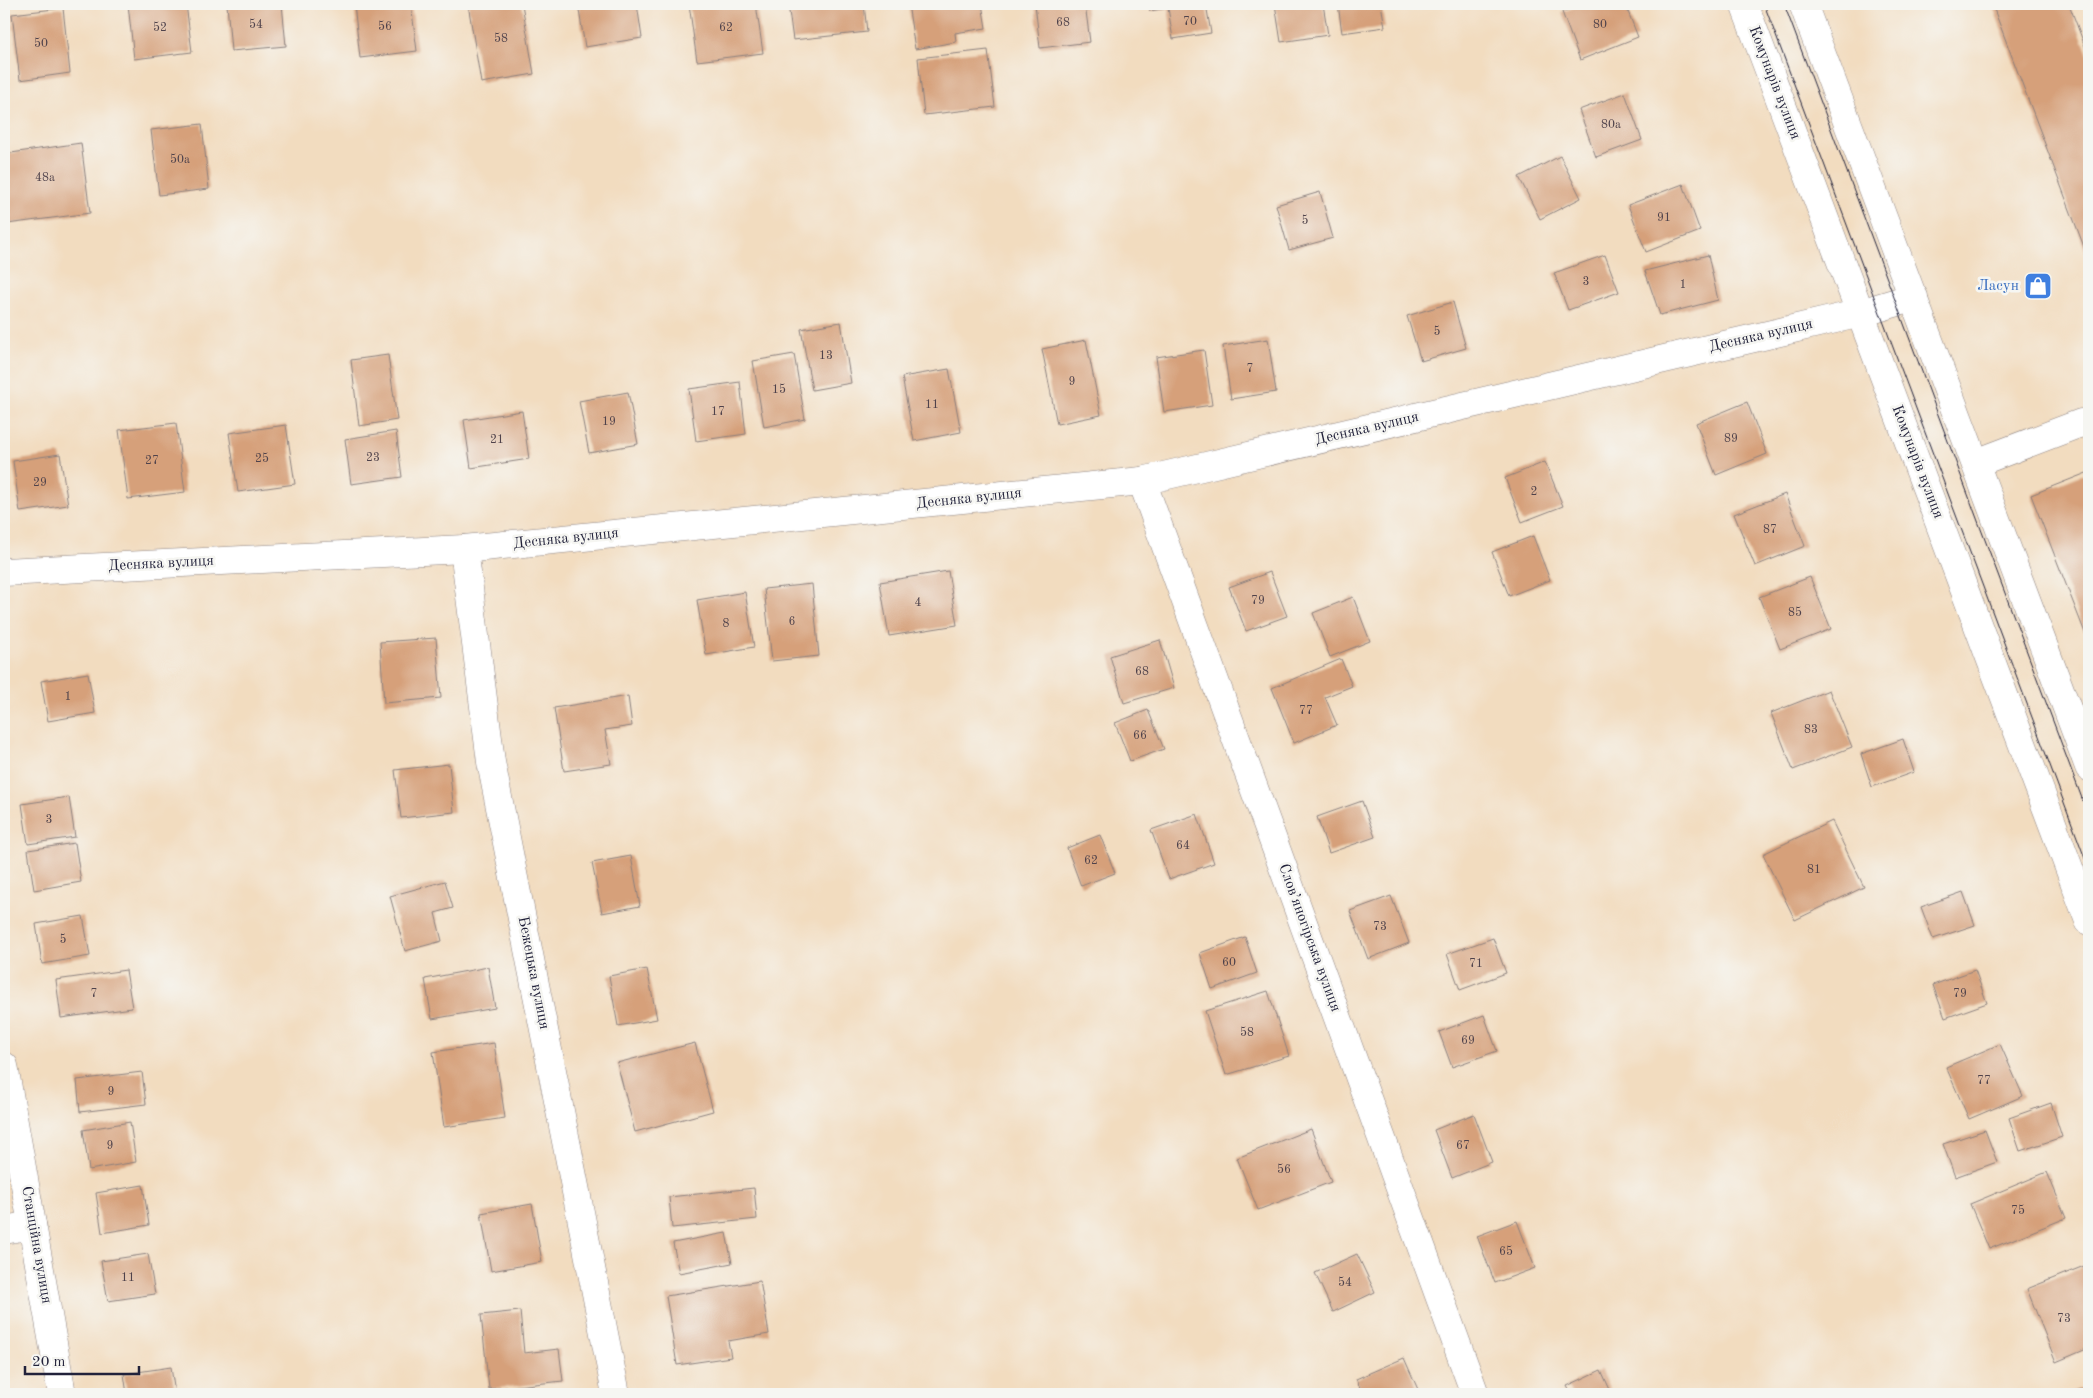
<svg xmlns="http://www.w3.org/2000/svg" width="2093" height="1398" viewBox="0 0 2093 1398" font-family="'Old Standard TT',serif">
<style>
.building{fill:#d6a07a}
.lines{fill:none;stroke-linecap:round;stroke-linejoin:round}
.minor-casing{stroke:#8a7f7d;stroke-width:29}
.minor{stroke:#fff;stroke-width:28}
.tram{stroke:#22223b;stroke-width:1}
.labels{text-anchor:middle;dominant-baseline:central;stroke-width:5;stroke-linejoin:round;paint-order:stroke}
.number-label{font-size:12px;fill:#4f424b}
.street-label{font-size:15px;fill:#22223b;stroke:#f6f6f2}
.shop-label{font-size:15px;fill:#366cbe;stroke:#f6f6f2;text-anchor:end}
</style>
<rect width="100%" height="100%" fill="#f6f6f2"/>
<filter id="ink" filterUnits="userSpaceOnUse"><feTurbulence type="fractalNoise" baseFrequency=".02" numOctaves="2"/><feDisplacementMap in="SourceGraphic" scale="10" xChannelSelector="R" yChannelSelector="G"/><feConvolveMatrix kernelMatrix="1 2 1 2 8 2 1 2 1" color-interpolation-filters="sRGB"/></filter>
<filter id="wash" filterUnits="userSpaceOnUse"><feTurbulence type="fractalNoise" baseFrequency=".0096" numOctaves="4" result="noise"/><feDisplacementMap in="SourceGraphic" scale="20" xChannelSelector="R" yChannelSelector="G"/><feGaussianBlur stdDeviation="1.12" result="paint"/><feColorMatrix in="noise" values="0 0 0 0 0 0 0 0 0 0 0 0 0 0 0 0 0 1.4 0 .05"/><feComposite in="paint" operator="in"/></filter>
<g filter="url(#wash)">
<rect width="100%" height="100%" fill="#f2dcbf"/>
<g id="blocks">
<g class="building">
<path d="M128,4H186L192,52L134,59Z"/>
<path d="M227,4H282L286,46L231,51Z"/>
<path d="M354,4H411L417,51L360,58Z"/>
<path d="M468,4H522L534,74L481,83Z"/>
<path d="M578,4H637L642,38L585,47Z"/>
<path d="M689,4H756L763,53L697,61Z"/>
<path d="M788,4H864L867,32L793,40Z"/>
<path d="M908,4H982L986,28L955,33L956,42L915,49Z"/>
<path d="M1035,4H1085L1090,42L1040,48Z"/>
<path d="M1148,4H1206L1211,33L1173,39L1168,8L1150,11Z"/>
<path d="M1275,4H1323L1328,35L1281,42Z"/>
<path d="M1338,4H1381L1385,27L1342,33Z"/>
<path d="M1583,4H1625L1638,37L1580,60L1562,12Z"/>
<path d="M1992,4H2069L2089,57V260Z"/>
<path d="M63,8L70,73L20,80L12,14Z"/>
<path d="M988,50L995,107L924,115L918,58Z"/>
<path d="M1625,93L1642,140L1596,157L1579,110Z"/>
<path d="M202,124L209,189L159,195L151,130Z"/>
<path d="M81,143L90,213L7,224L4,203V154Z"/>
<path d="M1560,156L1581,198L1540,219L1519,177Z"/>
<path d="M1683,184L1700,231L1646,252L1628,205Z"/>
<path d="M1320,192L1333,238L1289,250L1276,205Z"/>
<path d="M1605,255L1619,292L1568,310L1554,273Z"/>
<path d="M1708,255L1718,300L1660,315L1645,271Z"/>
<path d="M1453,302L1466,348L1421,361L1407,316Z"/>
<path d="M841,322L851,383L812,390L801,329Z"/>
<path d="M1268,339L1276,392L1231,399L1223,346Z"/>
<path d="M1086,340L1101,415L1057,424L1042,349Z"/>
<path d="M1204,350L1212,405L1164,412L1156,357Z"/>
<path d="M794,354L805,419L764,427L753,361Z"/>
<path d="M388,355L397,420L359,426L351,360Z"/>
<path d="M949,369L961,432L914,441L902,377Z"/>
<path d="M740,382L746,434L696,441L689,389Z"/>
<path d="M628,392L638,444L589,453L579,401Z"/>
<path d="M1747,402L1767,454L1716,475L1696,423Z"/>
<path d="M522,411L529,459L471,468L464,420Z"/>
<path d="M176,423L185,492L128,499L119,430Z"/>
<path d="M286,425L295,484L238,492L229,433Z"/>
<path d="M396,431L402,477L351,484L345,439Z"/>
<path d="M60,454L68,505L20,512L13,461Z"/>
<path d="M1545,462L1563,506L1522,522L1505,478Z"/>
<path d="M2089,472V643L2031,495Z"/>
<path d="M1785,494L1805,546L1755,566L1734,514Z"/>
<path d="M1533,536L1550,580L1509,596L1492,552Z"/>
<path d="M948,571L957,625L889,636L880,582Z"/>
<path d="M1270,572L1287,616L1246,631L1229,587Z"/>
<path d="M1810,577L1831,629L1780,649L1759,597Z"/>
<path d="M812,584L819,656L772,661L764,589Z"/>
<path d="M745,592L754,647L706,655L697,600Z"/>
<path d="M1353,597L1370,641L1330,657L1313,613Z"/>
<path d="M436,638L441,698L384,703L380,642Z"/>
<path d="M1160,640L1174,688L1124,703L1110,656Z"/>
<path d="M1341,659L1352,686L1325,697L1337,725L1294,743L1272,688Z"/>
<path d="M88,673L95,713L48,721L41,681Z"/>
<path d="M1829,690L1852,747L1793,770L1771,713Z"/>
<path d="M628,696L632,726L605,730L611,764L564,771L554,708Z"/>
<path d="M1148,710L1164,749L1130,761L1115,723Z"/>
<path d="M1903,739L1914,772L1872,787L1861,754Z"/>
<path d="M449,764L454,812L401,818L395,770Z"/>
<path d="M69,797L75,837L28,844L22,804Z"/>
<path d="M1362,801L1375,837L1329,853L1317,817Z"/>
<path d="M1197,814L1214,863L1169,879L1151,830Z"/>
<path d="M1832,821L1864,887L1795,920L1763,854Z"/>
<path d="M1100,835L1115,873L1081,886L1067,848Z"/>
<path d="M75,843L81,882L34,890L28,850Z"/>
<path d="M631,856L640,906L602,913L592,863Z"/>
<path d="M445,881L453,908L435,913L442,941L405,951L390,896Z"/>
<path d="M1963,892L1975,925L1933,939L1921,907Z"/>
<path d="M1391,896L1409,943L1368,959L1350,911Z"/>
<path d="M83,916L90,956L42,964L36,924Z"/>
<path d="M1245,937L1257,973L1212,989L1200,953Z"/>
<path d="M1493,938L1506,973L1460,990L1447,954Z"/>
<path d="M488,967L495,1008L432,1019L425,979Z"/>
<path d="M647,969L657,1019L618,1026L609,976Z"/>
<path d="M126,970L132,1008L61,1018L56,980Z"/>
<path d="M1975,970L1987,1003L1945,1018L1933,985Z"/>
<path d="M1268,991L1289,1056L1226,1075L1205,1011Z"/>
<path d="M1484,1015L1497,1051L1452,1067L1439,1032Z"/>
<path d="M494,1043L505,1118L444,1127L433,1052Z"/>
<path d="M695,1043L713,1111L635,1132L617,1063Z"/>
<path d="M2000,1044L2023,1096L1969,1119L1946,1067Z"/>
<path d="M142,1072L146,1104L80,1112L77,1080Z"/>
<path d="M2051,1103L2062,1137L2020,1151L2009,1118Z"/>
<path d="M1474,1114L1492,1162L1452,1178L1434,1130Z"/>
<path d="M130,1122L136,1162L89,1170L83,1130Z"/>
<path d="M1311,1129L1331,1182L1258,1210L1237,1158Z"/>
<path d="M1985,1130L1997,1162L1955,1177L1943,1144Z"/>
<path d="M2047,1172L2066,1218L1989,1249L1970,1204Z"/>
<path d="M143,1185L149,1225L102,1233L96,1193Z"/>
<path d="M754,1188L757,1219L672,1228L669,1197Z"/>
<path d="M532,1204L542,1262L491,1271L481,1213Z"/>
<path d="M1517,1221L1535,1268L1495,1283L1477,1236Z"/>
<path d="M726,1233L732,1263L679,1273L673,1243Z"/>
<path d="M148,1254L155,1294L108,1301L101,1261Z"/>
<path d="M1357,1254L1375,1292L1333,1312L1315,1273Z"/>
<path d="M2089,1264V1348L2056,1362L2027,1289Z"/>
<path d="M760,1281L769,1334L728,1341L731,1357L677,1365L666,1296Z"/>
<path d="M520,1311L524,1353L559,1349L563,1381L489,1389L481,1315Z"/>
<path d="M1404,1358L1420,1394H1363L1356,1379Z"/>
<path d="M171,1367L175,1394H127L124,1374Z"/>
<path d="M1601,1370L1612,1394H1571L1567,1386Z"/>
<path d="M2089,1386V1394H2069Z"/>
</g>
</g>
</g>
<g filter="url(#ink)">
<use href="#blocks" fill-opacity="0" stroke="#8a7f7d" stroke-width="1"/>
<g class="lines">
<defs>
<g id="minor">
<path d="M1744,4L2089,921"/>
<path d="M1803,4L2089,767"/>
<path d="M1976,463L2081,423L2089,425"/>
<path d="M1142,481L1475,1394"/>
<path d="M464,549L491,762L616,1394"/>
<path d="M4,572L464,549L1142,481L1861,313L1914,297"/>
<path d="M4,1066L62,1394"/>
<path d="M4,1230L32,1225"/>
</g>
</defs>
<use href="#minor" class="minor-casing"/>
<use href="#minor" class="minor"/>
<g class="tram">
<path d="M1764,4L2089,869"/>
<path d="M1784,4L2089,817"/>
</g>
</g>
</g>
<defs>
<symbol id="shop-square" viewBox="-11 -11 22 22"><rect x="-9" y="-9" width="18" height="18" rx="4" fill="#3f7fe0" stroke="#f6f6f2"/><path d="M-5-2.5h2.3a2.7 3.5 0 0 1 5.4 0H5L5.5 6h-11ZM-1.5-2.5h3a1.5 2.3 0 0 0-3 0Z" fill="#fff"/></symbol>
</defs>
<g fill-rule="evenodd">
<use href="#shop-square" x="2022" y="270" width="32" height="32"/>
</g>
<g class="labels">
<g class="number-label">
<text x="1190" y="22">70</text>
<text x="1063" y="23">68</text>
<text x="256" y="25">54</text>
<text x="1600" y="25">80</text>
<text x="385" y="27">56</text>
<text x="160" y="28">52</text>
<text x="726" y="28">62</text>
<text x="501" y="39">58</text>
<text x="41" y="44">50</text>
<text x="1611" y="125">80а</text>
<text x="180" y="160">50а</text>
<text x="45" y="178">48а</text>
<text x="1664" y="218">91</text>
<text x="1305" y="221">5</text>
<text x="1586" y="282">3</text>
<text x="1683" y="285">1</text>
<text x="1437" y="332">5</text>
<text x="826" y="356">13</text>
<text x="1250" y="369">7</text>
<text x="1072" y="382">9</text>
<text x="779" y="390">15</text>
<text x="932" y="405">11</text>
<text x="718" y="412">17</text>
<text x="609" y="422">19</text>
<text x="1731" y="439">89</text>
<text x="497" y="440">21</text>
<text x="373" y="458">23</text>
<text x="262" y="459">25</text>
<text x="152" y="461">27</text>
<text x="40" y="483">29</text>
<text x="1534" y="492">2</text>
<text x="1770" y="530">87</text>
<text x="1258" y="601">79</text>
<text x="918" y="603">4</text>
<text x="1795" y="613">85</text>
<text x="792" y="622">6</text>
<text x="726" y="624">8</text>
<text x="1142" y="672">68</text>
<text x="68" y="697">1</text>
<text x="1306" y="711">77</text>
<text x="1811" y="730">83</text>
<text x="1140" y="736">66</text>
<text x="49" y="820">3</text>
<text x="1183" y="846">64</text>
<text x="1091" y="861">62</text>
<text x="1814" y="870">81</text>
<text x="1380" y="927">73</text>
<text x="63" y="940">5</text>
<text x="1229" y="963">60</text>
<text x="1476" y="964">71</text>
<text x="94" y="994">7</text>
<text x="1960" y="994">79</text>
<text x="1247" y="1033">58</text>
<text x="1468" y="1041">69</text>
<text x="1984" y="1081">77</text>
<text x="111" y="1092">9</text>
<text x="110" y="1146">9</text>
<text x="1463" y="1146">67</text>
<text x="1284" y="1170">56</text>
<text x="2018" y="1211">75</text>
<text x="1506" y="1252">65</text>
<text x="128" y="1278">11</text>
<text x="1345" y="1283">54</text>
<text x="2064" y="1319">73</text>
</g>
<g class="street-label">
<text transform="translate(1774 83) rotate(69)">Комунарів вулиця</text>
<text transform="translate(1761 336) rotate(-13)">Десняка вулиця</text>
<text transform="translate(1367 429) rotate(-13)">Десняка вулиця</text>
<text transform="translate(1917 462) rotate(69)">Комунарів вулиця</text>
<text transform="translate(969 499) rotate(-6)">Десняка вулиця</text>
<text transform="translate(566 539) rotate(-6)">Десняка вулиця</text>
<text transform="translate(161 564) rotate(-3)">Десняка вулиця</text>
<text transform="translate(1309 938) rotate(70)">Слов’яногірська вулиця</text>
<text transform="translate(533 973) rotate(79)">Бежецька вулиця</text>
<text transform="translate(36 1245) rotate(80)">Станційна вулиця</text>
</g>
<g class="shop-label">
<text x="2019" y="286">Ласун</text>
</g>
</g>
<rect width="2093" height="1398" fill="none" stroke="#f6f6f2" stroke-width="20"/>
<path d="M25 1366v8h114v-8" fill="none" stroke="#22223b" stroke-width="2.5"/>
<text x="32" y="1366" font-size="15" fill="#22223b" stroke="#f6f6f2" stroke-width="4" paint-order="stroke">20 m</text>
</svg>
